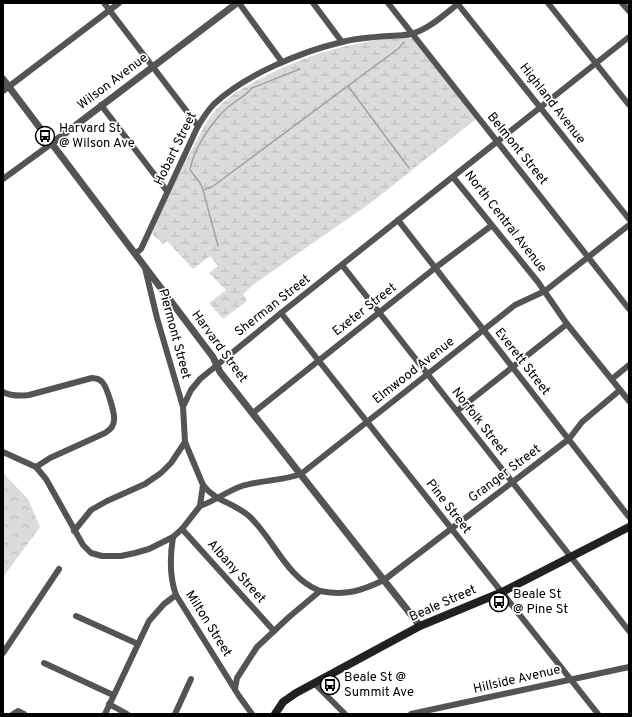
<svg xmlns="http://www.w3.org/2000/svg" width="632" height="717" viewBox="0 0 632 717" font-family="Overpass,sans-serif">
<style>
.wetland{fill:url(#wetland-marsh)}
.park{fill:url(#park-crowns)}
.lines{fill:none;stroke-linecap:round;stroke-linejoin:round}
.stream{stroke:#a2a2a2;stroke-width:1.5}
.minor{stroke:#545454;stroke-width:6}
.tertiary{stroke:#545454;stroke-width:7}
.secondary{stroke:#212121;stroke-width:8}
.labels{text-anchor:middle;dominant-baseline:central;stroke-width:3.5;stroke-linejoin:round;paint-order:stroke}
.street-label{font-size:13px;fill:#000;stroke:#fff}
.poi-label{font-size:13px;fill:#000;stroke:#fff;text-anchor:start}
</style>
<defs>
<pattern id="wetland-marsh" width="20" height="14" patternUnits="userSpaceOnUse"><rect width="20" height="14" fill="#dbdbdb"/><path d="M1 5h8M5 5V1M11 12h8M15 12V8" fill="none" stroke="#bababa"/></pattern>
<pattern id="park-crowns" width="20" height="18" patternUnits="userSpaceOnUse"><rect width="20" height="18" fill="#dbdbdb"/><path d="M2 6a3 3 0 1 1 6 0M12 15a3 3 0 1 1 6 0" fill="none" stroke="#bababa"/></pattern>
</defs>
<rect width="100%" height="100%" fill="#fff"/>
<path class="wetland" d="M405,37L415,39L477,118L372,202L257,282L243,294L247,301L223,319L209,303L226,290L209,273L218,266L210,256L193,269L167,241L163,244L152,234C165,203 179,173 195,143C200,135 204,125 210,117C223,99 241,89 260,79C306,54 354,41 405,37Z"/>
<path class="park" d="M3,473L28,499L40,527L3,577Z"/>
<g class="lines">
<g class="stream">
<path d="M300,69L252,88C245,97 234,101 226,109C211,123 193,150 190,170L200,183L203,190L212,187L399,48L404,42"/>
<path d="M348,86L409,168"/>
<path d="M203,190L218,246"/>
</g>
<g class="minor">
<path d="M104,3L198,126"/>
<path d="M239,3L282,62"/>
<path d="M313,3L342,42"/>
<path d="M388,3L629,309"/>
<path d="M457,3L629,219"/>
<path d="M548,3L629,105"/>
<path d="M622,3L629,11"/>
<path d="M3,91L119,3"/>
<path d="M101,105L167,191"/>
<path d="M453,177L538,282L567,324L629,401"/>
<path d="M3,179L51,144"/>
<path d="M398,220L629,517"/>
<path d="M135,254L141,249L198,126C203,118 208,110 214,104C245,75 300,52 342,42C357,38 374,37 390,36C396,35 404,36 411,34C428,30 445,14 459,3"/>
<path d="M342,265L629,631"/>
<path d="M145,268L157,318L183,407"/>
<path d="M281,313L598,714"/>
<path d="M612,379L629,365"/>
<path d="M3,392C11,396 21,396 29,395L92,378C96,378 100,379 103,383C107,388 115,413 114,420C114,426 110,430 105,433L50,458L36,467L46,479L83,545L91,553L102,556H121L135,553L149,549L173,537L182,529L200,506L203,485"/>
<path d="M457,411L567,324"/>
<path d="M253,413L435,268L491,226"/>
<path d="M185,442L203,485C215,501 234,503 249,516C274,539 286,578 320,591"/>
<path d="M3,452L36,467"/>
<path d="M200,506C215,501 227,491 242,486C261,480 282,481 301,474L515,305L545,291L629,225"/>
<path d="M182,529L274,631"/>
<path d="M74,531L91,510L107,501L145,484L161,473L171,463L185,442L183,407L191,390L200,379L281,313L629,37"/>
<path d="M173,537C170,556 169,576 176,595L239,696L252,714"/>
<path d="M76,616L138,644"/>
<path d="M3,653L59,569"/>
<path d="M44,663L113,695"/>
<path d="M314,683L345,714"/>
<path d="M235,689L237,678L257,647L289,617L320,591C346,596 361,591 384,580L569,439L582,422L620,390"/>
<path d="M109,704L127,714"/>
<path d="M13,714L18,711L24,714"/>
<path d="M105,714L149,621L164,604L176,595"/>
<path d="M175,714L191,679"/>
<path d="M411,714L629,667"/>
</g>
<g class="tertiary">
<path d="M3,79L213,357L220,372L420,626"/>
<path d="M51,144L237,3"/>
</g>
<path class="secondary" d="M275,714L283,702L296,693L420,626L502,592L629,527"/>
</g>
<defs>
<symbol id="bus-ring" viewBox="-11 -11 22 22"><circle r="9.5" fill="#fff" stroke="#000" stroke-width="1.5"/><path d="M-5-6H5V4H4V6H2V4H-2V6H-4V4H-5ZM-3.5-4V0h7V-4ZM-3.5 1.2v1.5H-2V1.2ZM2 1.2v1.5H3.5V1.2Z" fill="#000"/></symbol>
</defs>
<g fill-rule="evenodd">
<use href="#bus-ring" x="34" y="125" width="22" height="22"/>
<use href="#bus-ring" x="488" y="591" width="22" height="22"/>
<use href="#bus-ring" x="319" y="674" width="22" height="22"/>
</g>
<g class="labels">
<g class="street-label">
<text transform="translate(113 82) rotate(-37)">Wilson Avenue</text>
<text transform="translate(552 104) rotate(52)">Highland Avenue</text>
<text transform="translate(176 149) rotate(-64)">Hobart Street</text>
<text transform="translate(517 149) rotate(51)">Belmont Street</text>
<text transform="translate(505 222) rotate(52)">North Central Avenue</text>
<text transform="translate(273 306) rotate(-38)">Sherman Street</text>
<text transform="translate(365 310) rotate(-38)">Exeter Street</text>
<text transform="translate(174 334) rotate(75)">Piermont Street</text>
<text transform="translate(219 347) rotate(54)">Harvard Street</text>
<text transform="translate(522 362) rotate(52)">Everett Street</text>
<text transform="translate(414 371) rotate(-38)">Elmwood Avenue</text>
<text transform="translate(479 422) rotate(52)">Norfolk Street</text>
<text transform="translate(505 474) rotate(-37)">Granger Street</text>
<text transform="translate(448 507) rotate(52)">Pine Street</text>
<text transform="translate(236 572) rotate(48)">Albany Street</text>
<text transform="translate(443 604) rotate(-24)">Beale Street</text>
<text transform="translate(208 624) rotate(58)">Milton Street</text>
<text transform="translate(517 680) rotate(-13)">Hillside Avenue</text>
</g>
<g class="poi-label">
<text x="59" y="129">Harvard St<tspan x="59" dy="15">@ Wilson Ave</tspan></text>
<text x="513" y="595">Beale St<tspan x="513" dy="15">@ Pine St</tspan></text>
<text x="344" y="678">Beale St @<tspan x="344" dy="15">Summit Ave</tspan></text>
</g>
</g>
<rect width="632" height="717" fill="none" stroke="#000000" stroke-width="8"/>
</svg>
